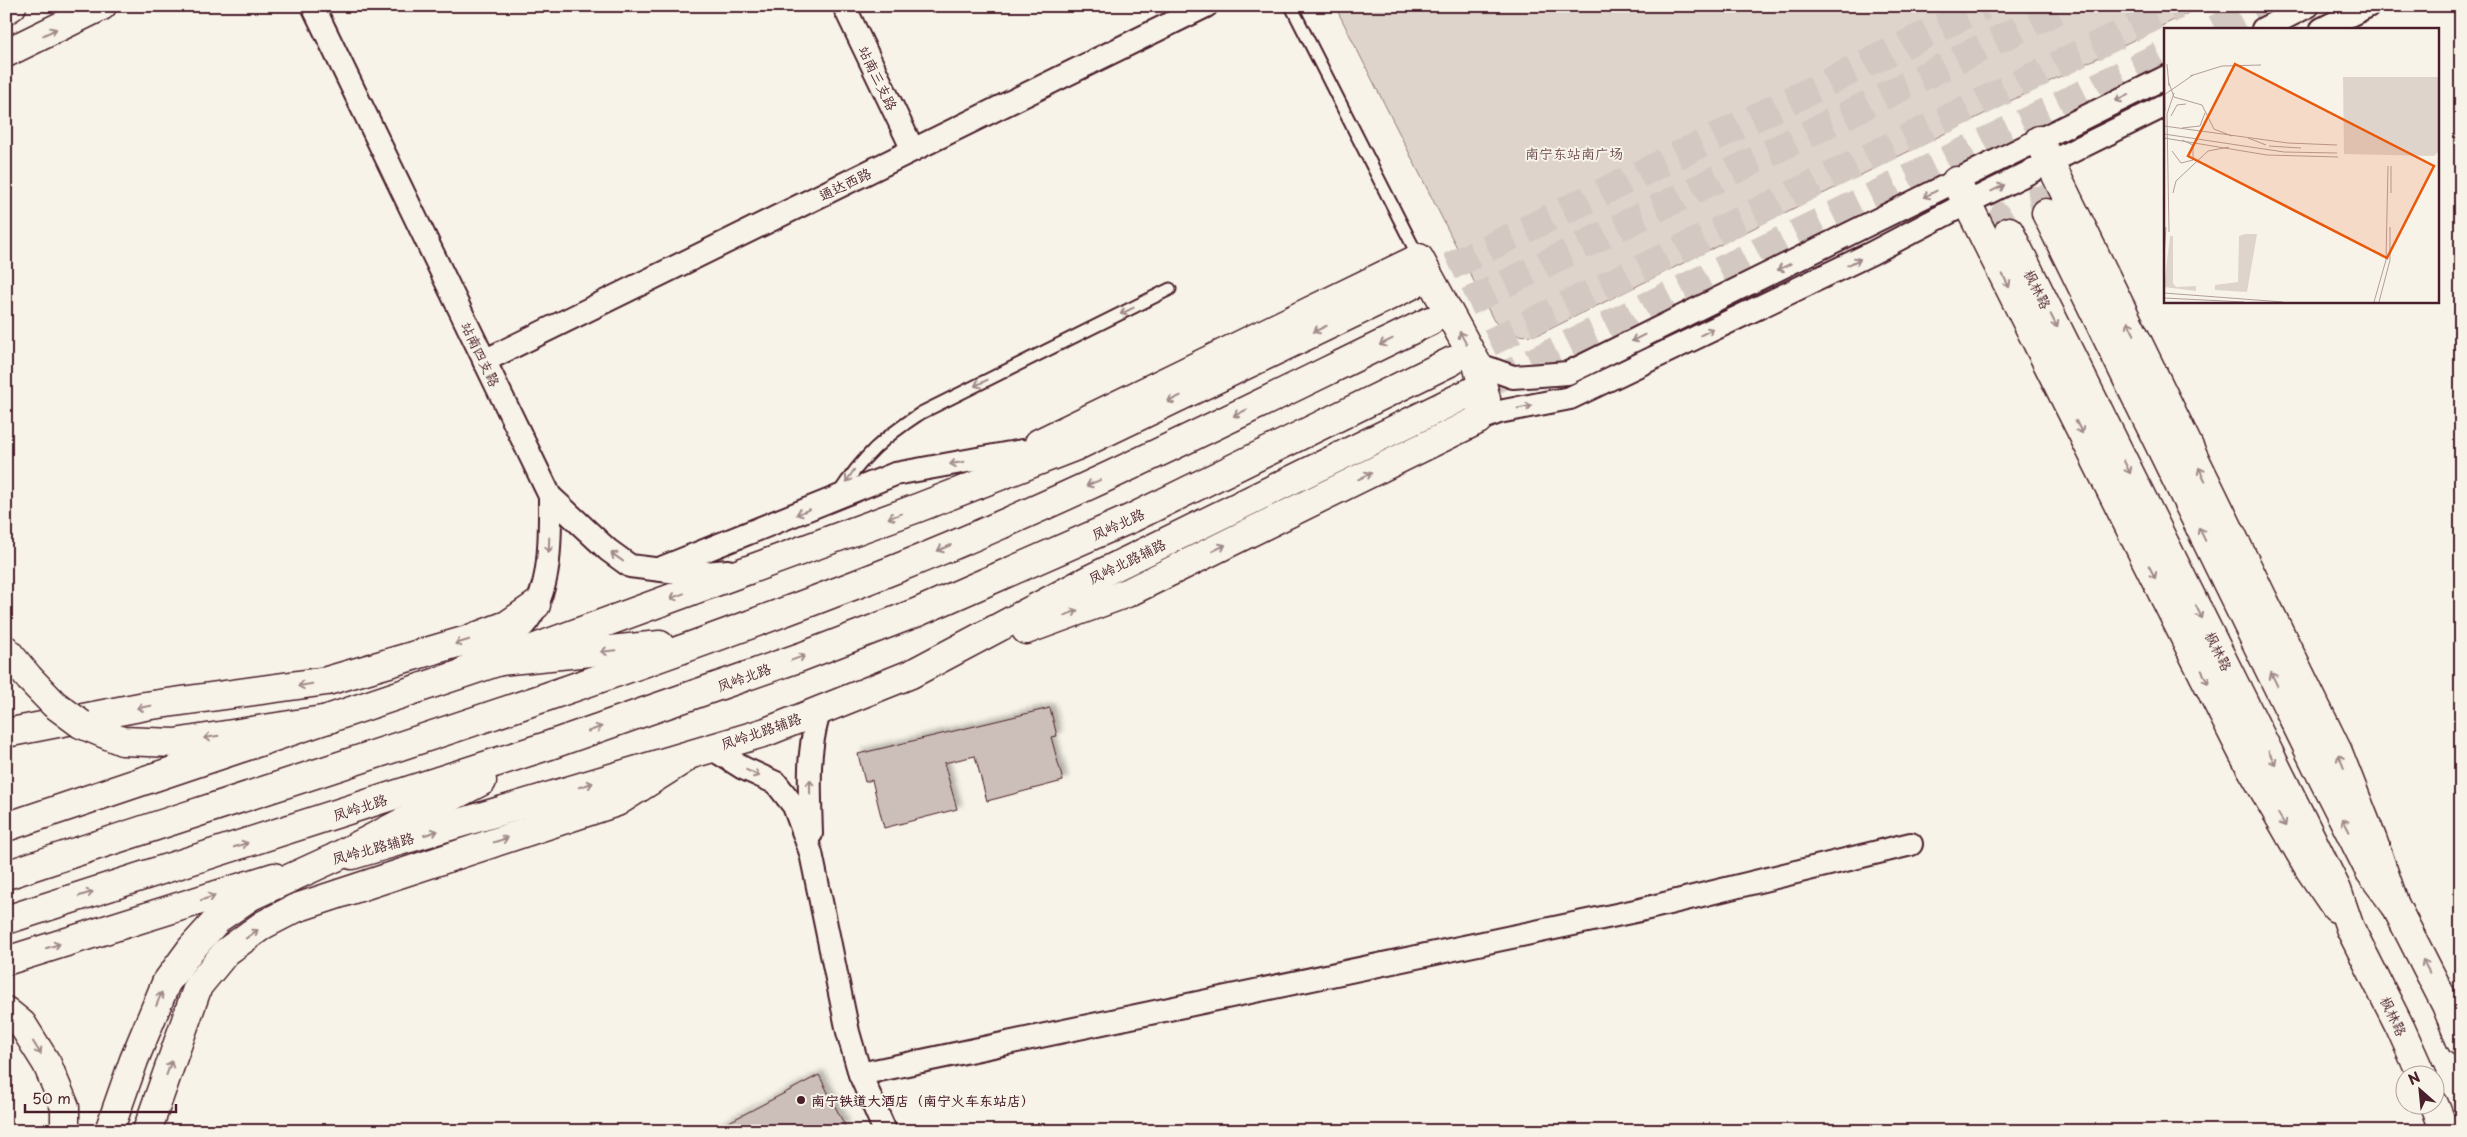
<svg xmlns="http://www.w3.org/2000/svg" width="2467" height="1137" viewBox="0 0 2467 1137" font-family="'Playpen Sans','LXGW WenKai TC',sans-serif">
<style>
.green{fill:#ded4cc;stroke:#947a7c}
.building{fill:#ccbfb9;stroke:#4a1f2b;filter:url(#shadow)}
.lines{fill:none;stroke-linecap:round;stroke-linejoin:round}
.secondary-tunnel{stroke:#d4c9c2;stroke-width:28;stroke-dasharray:28 14;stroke-linecap:butt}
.trunk-tunnel{stroke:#d4c9c2;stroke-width:28;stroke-dasharray:28 14;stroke-linecap:butt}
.service-casing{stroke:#4a1f2b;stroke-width:15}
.minor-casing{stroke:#4a1f2b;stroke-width:26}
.tertiary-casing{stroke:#4a1f2b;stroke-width:31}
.secondary-casing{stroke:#4a1f2b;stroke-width:31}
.primary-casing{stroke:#4a1f2b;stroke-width:31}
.trunk-casing{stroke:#4a1f2b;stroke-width:31}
.service{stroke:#f7f3e8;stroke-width:11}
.minor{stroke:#f7f3e8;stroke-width:22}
.tertiary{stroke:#f7f3e8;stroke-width:28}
.secondary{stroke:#f7f3e8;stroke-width:28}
.primary{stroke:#f7f3e8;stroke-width:28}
.trunk{stroke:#f7f3e8;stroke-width:28}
.trunk-bridge-casing{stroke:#4a1f2b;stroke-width:31;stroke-linecap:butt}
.trunk-bridge{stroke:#f7f3e8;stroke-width:28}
.oneway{stroke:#a0898a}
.poi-dot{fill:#4a1f2b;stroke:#f7f3e8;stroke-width:2}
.labels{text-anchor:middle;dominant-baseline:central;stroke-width:4;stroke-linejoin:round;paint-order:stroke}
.street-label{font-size:14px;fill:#4a1f2b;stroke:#f7f3e8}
.park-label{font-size:14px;fill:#6f4c53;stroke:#f7f3e8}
.poi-label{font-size:14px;font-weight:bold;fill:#4a1f2b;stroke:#f7f3e8;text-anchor:start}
.inset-road{fill:none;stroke:#b29e9c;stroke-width:1}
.view{fill:#e8590c;fill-opacity:0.15;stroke:#e8590c;stroke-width:2.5}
.inset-edge{fill:none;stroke:#4a1f2b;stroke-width:2.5}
</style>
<defs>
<filter id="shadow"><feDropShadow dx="4.5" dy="-4.5" stdDeviation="2.5" flood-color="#0004"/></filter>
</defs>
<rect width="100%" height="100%" fill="#f7f3e8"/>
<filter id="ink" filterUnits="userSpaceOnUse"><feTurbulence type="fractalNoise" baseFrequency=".02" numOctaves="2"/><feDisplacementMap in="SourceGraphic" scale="10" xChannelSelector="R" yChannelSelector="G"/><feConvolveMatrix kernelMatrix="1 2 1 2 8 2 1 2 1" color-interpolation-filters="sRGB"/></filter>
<g filter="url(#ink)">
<path class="green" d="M1335,6H2202L1540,334C1519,338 1510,335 1494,321Z"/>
<g class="building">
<path d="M1050,708L1057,736L1051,737L1063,781L987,801L975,756L944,763L957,809L884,828L872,780L865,782L858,754Z"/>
<path d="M819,1075L845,1126L836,1131H712Z"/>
</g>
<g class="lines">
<g class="secondary-tunnel">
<path d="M2215,29L2261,6"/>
<path d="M2045,144C2038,167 2040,190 2046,213"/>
<path d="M1952,194L1996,215L2009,231"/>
<path d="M1412,285L1984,6"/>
<path d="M1493,381L2166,53"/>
</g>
<g class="trunk-tunnel">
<path d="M1430,321L2066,6"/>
<path d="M1452,361L2177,6"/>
</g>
<defs>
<g id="service">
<path d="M1291,6L1419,258"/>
<path d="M838,494C863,456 883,438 921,413L1170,289"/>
</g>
<g id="minor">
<path d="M313,6L550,496L608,550L630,566L693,574L728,571"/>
<path d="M844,6L913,150"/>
<path d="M2263,29L2308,6"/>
<path d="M2322,29L2368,6"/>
<path d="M484,361L1206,6"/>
<path d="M1477,364L1513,377L1568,373L2166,77"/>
<path d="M1478,420L1499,412L1570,398L1872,253L1967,203L2166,105"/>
<path d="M659,569L895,474L1022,451"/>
<path d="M467,666C484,655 503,645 518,631C553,599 550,540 550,496"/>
<path d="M711,748L743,768L776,783L794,806L811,853L848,1032L860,1074L885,1131"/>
<path d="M811,834C810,792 806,751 820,710"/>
<path d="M860,1074L1640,910L1911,844"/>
</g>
<g id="tertiary">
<path d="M6,53L102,6"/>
<path d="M2039,140L2338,752L2373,841L2393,899"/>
<path d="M1956,181L2243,754L2310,870L2336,908"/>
<path d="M6,733L145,706L327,681L464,641L507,625L536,605"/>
<path d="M147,1131L198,986L226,952L263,925L296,908L617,802L683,760"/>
</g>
<g id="secondary">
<path d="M2046,213L2322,777L2370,872L2395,905L2446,1005L2461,1042"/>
<path d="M2009,231L2287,789L2337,890L2350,928L2400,1027L2421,1074"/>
<path d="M1026,630L1127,593L1478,420L1486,399L1477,364L1419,258L1039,443"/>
<path d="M6,827L500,661L920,507L1079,445L1412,285"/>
<path d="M352,855L766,732L911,674L1088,580L1471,392"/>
<path d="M6,961L274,877"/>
<path d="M2434,1104L2445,1131"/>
</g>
<path id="primary" d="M6,10L12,6"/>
<g id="trunk">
<path d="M6,650L29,678"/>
<path d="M500,661L660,645"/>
<path d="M81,724L122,741L175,743L329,719"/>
<path d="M6,875C303,777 602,685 893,570C1076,497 1252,407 1430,321"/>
<path d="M6,920L547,746L801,657L918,612L1132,518L1452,361"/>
<path d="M6,1011L22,1024L47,1064L65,1107V1131"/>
<path d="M109,1131L134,1060L166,983L191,949L219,918L251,896L334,858L482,781"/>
</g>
</defs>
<use href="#service" class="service-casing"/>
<use href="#minor" class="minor-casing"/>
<use href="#tertiary" class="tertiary-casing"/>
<use href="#secondary" class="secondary-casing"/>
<use href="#primary" class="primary-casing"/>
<use href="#trunk" class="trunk-casing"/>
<use href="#service" class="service"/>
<use href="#minor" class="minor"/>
<use href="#tertiary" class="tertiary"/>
<use href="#secondary" class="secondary"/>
<use href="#primary" class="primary"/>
<use href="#trunk" class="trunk"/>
<defs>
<path id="trunk-bridge" d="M29,678L54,704L81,724"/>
</defs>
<use href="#trunk-bridge" class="trunk-bridge-casing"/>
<use href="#trunk-bridge" class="trunk-bridge"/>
</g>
<defs><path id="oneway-shaft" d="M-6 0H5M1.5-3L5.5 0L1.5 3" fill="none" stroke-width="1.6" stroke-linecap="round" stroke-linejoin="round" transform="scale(1.25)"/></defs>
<g class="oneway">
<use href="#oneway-shaft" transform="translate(50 32) rotate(-26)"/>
<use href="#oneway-shaft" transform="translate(2122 98) rotate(154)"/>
<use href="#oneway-shaft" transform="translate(1998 188) rotate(-26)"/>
<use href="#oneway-shaft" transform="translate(1930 194) rotate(153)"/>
<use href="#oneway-shaft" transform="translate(1854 262) rotate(-26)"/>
<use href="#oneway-shaft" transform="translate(1784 267) rotate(154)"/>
<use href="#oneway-shaft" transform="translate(2006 281) rotate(63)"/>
<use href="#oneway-shaft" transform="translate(1127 311) rotate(154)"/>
<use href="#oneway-shaft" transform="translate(2054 321) rotate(63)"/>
<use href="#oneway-shaft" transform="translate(2131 328) rotate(-116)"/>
<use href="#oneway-shaft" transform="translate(1320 329) rotate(154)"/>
<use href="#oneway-shaft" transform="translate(1707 332) rotate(-26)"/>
<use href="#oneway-shaft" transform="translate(1463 338) rotate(-118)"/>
<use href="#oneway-shaft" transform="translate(1638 338) rotate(154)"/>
<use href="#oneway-shaft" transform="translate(1386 342) rotate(154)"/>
<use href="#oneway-shaft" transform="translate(981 383) rotate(154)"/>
<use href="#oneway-shaft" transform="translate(1174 399) rotate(154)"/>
<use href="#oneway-shaft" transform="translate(1525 407) rotate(-11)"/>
<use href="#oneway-shaft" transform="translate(1240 413) rotate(154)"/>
<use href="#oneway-shaft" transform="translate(2079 427) rotate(63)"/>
<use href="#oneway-shaft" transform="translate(957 463) rotate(170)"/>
<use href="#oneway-shaft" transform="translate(2127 467) rotate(63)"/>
<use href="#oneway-shaft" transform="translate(2202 474) rotate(-116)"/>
<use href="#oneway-shaft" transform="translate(850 476) rotate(123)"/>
<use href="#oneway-shaft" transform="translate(1365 476) rotate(-26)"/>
<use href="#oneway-shaft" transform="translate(1093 483) rotate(157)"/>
<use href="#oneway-shaft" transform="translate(803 512) rotate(158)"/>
<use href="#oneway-shaft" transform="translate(895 516) rotate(160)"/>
<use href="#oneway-shaft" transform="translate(2202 534) rotate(-116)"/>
<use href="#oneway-shaft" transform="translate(549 545) rotate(92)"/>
<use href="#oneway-shaft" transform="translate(944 548) rotate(157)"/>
<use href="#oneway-shaft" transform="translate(1219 548) rotate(-26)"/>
<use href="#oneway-shaft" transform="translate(617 557) rotate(-144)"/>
<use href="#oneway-shaft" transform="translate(2152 572) rotate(63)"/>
<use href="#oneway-shaft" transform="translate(677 596) rotate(160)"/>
<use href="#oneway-shaft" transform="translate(2199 612) rotate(63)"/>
<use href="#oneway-shaft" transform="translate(1071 613) rotate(-21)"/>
<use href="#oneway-shaft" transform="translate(462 642) rotate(163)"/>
<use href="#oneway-shaft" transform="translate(608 651) rotate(174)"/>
<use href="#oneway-shaft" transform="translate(798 658) rotate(-20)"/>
<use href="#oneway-shaft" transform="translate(2205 677) rotate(63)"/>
<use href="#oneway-shaft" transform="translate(2274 679) rotate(-116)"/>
<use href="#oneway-shaft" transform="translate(305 685) rotate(170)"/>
<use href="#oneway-shaft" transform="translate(144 707) rotate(171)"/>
<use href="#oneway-shaft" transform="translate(595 729) rotate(-19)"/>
<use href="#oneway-shaft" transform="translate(211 737) rotate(171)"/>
<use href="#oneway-shaft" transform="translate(2272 758) rotate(63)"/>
<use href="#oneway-shaft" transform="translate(2341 761) rotate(-112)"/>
<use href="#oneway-shaft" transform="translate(753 773) rotate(25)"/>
<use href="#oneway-shaft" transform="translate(586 785) rotate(-17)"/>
<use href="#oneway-shaft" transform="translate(810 787) rotate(-91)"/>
<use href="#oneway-shaft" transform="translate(2282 820) rotate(60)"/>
<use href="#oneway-shaft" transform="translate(2346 825) rotate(-117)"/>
<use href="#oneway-shaft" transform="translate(431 833) rotate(-17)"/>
<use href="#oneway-shaft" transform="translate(501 840) rotate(-18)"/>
<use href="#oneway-shaft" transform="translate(241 845) rotate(-18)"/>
<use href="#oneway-shaft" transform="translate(86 894) rotate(-18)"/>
<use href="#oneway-shaft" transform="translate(208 898) rotate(-17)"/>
<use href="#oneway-shaft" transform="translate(252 934) rotate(-36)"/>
<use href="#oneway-shaft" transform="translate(53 946) rotate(-17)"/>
<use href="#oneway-shaft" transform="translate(2426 966) rotate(-117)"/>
<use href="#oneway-shaft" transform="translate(159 999) rotate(-68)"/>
<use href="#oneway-shaft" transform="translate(37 1048) rotate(58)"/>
<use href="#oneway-shaft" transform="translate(169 1068) rotate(-70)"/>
</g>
</g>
<circle class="poi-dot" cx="801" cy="1100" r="5"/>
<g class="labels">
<g class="street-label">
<text transform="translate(878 78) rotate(64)">站南三支路</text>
<text transform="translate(845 184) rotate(-26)">通达西路</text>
<text transform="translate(2038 289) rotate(63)">枫林路</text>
<text transform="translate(481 354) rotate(64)">站南四支路</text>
<text transform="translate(1118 524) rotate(-24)">凤岭北路</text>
<text transform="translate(1127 561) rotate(-26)">凤岭北路辅路</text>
<text transform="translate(2219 651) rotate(63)">枫林路</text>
<text transform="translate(744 677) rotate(-20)">凤岭北路</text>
<text transform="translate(761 731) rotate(-19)">凤岭北路辅路</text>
<text transform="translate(360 807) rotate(-18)">凤岭北路</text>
<text transform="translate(373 848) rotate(-15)">凤岭北路辅路</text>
<text transform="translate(2394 1016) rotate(64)">枫林路</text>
</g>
<g class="park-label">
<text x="1574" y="153">南宁东站南广场</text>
</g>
<g class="poi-label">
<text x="811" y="1100">南宁铁道大酒店（南宁火车东站店）</text>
</g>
</g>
<g transform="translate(2164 28)">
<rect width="275" height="275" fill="#f7f3e8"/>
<path d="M179,49H275V123L270,128L180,126ZM81,206H93L83,264L51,262V257L74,254L75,208ZM6,208H9V255L12,259L32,258V263L0,259Z" fill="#ded4cc"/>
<path class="inset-road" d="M0,1L1,83M3,36L5,58M26,48L58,38L97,37M5,55L10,69L38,77L50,101L68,108M0,67L29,47M7,88L13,77L22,76M0,98L124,115L173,117M18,100L36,98L41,85M0,106L120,124L173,125M0,110L103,127L174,129M84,110L102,117M105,118L137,120M8,123L17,135L29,132V117L18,112M0,152V182M9,165L12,153L44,123L65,119M227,165V138M5,204L3,86L10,65M0,229L2,199M0,265L119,274M0,270L80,274M210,274L222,232L224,138M215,274L226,232V199"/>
<path class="view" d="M71,36L270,138L223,230L24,128Z"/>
<rect width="275" height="275" class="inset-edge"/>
</g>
<rect width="2467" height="1137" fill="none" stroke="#f7f3e8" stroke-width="25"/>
<rect x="12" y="12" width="2442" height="1112" fill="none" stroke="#4a1f2b" stroke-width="2" filter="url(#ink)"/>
<g transform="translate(2420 1090) rotate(333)"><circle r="24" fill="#f7f3e8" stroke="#b29e9c"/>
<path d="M0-4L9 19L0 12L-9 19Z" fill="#4a1f2b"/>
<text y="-8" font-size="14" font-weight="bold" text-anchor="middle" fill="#4a1f2b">N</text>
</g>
<path d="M25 1104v8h151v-8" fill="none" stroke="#4a1f2b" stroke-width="2.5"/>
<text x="32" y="1104" font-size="15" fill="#4a1f2b" stroke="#f7f3e8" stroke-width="4" paint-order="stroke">50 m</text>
</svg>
